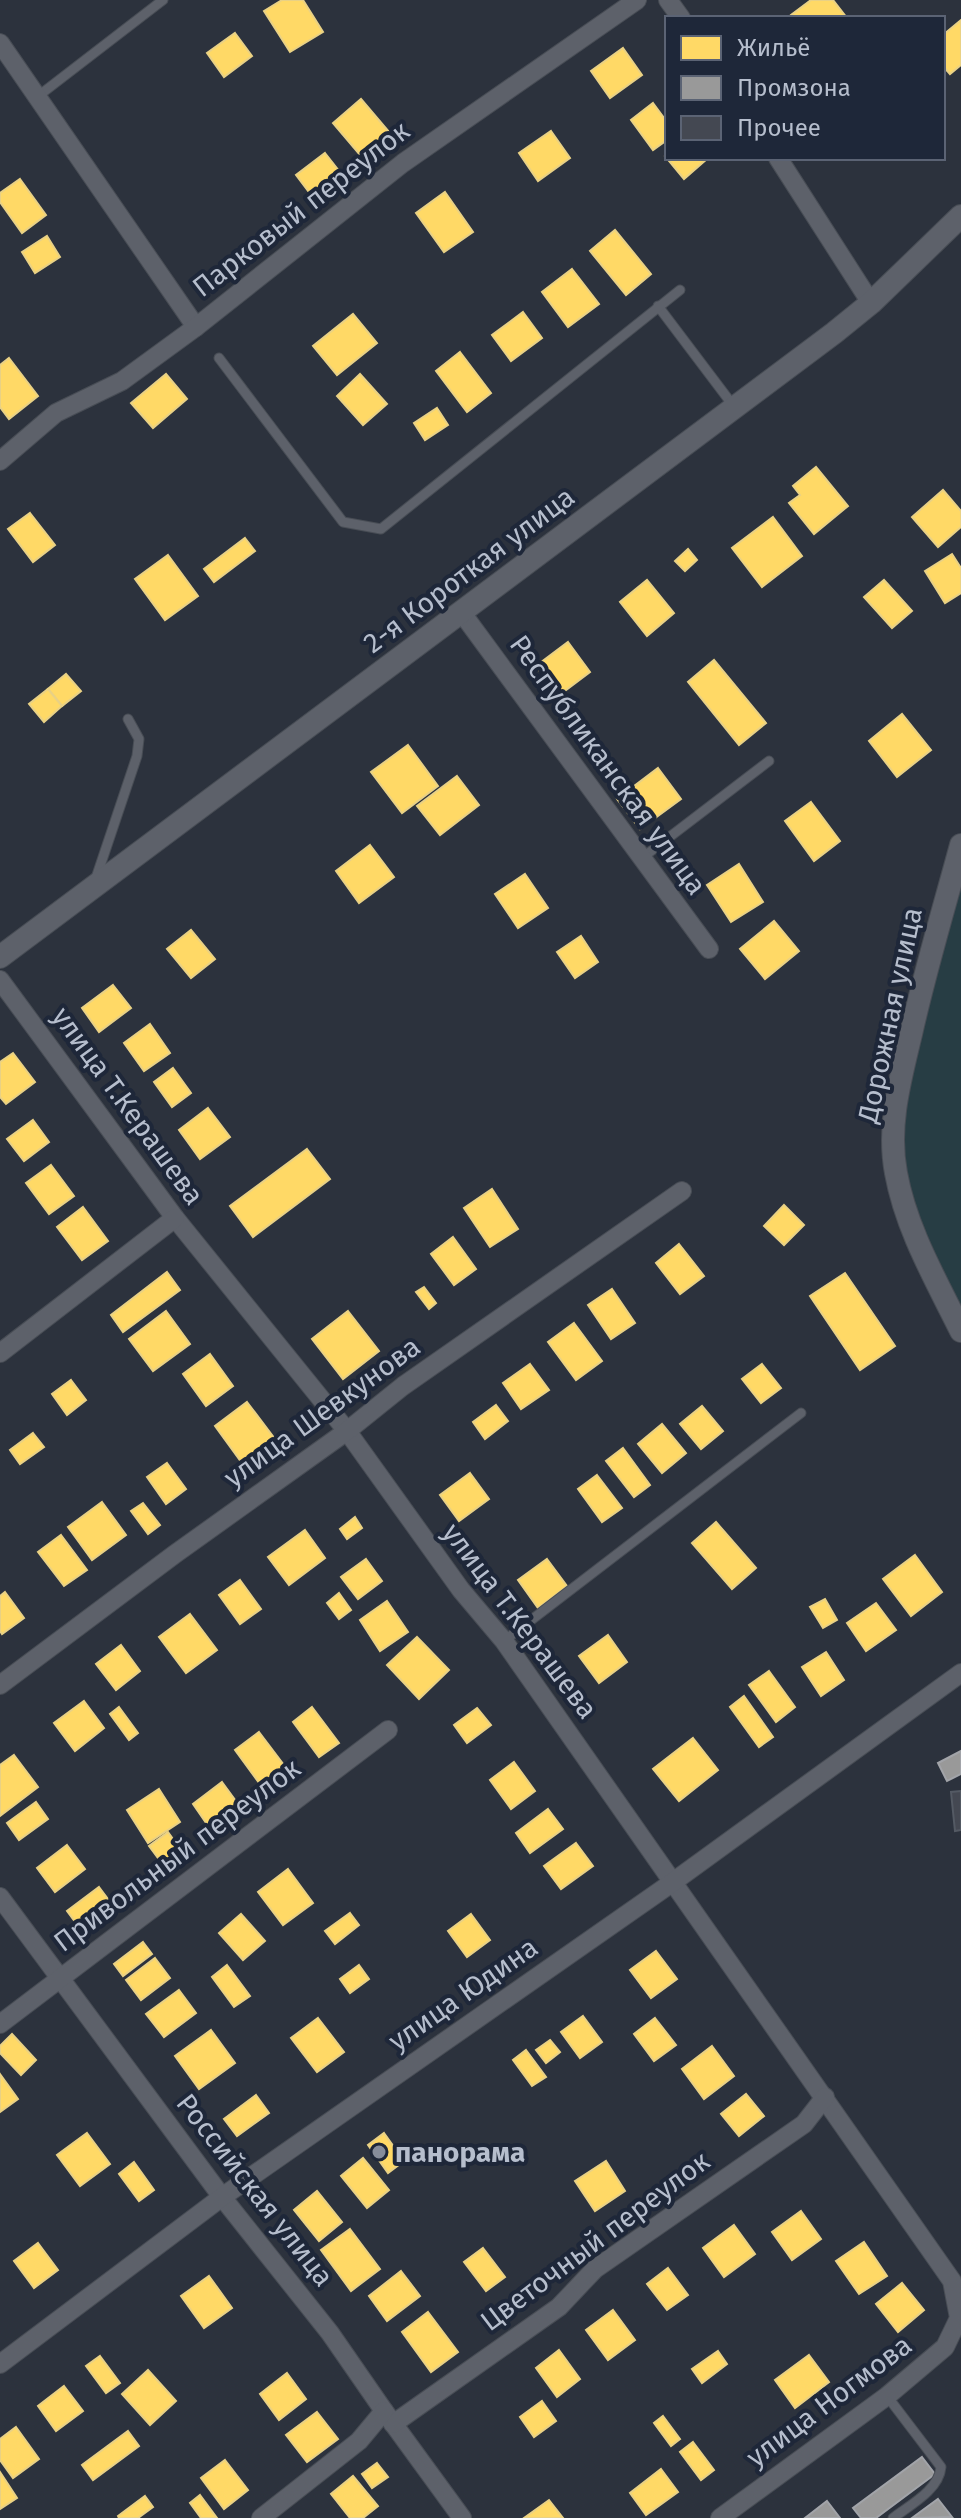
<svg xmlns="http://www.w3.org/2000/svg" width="961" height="2518" viewBox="0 0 961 2518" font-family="'Fira Sans',sans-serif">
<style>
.green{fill:#273d44}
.homes{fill:#ffd966;stroke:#e9d185;stroke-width:2}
.industry{fill:#999;stroke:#a2a4a9;stroke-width:2}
.building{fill:#444852;stroke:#545a64;stroke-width:2}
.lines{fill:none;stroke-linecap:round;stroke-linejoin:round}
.service-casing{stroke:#484d55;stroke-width:11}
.minor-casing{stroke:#484d55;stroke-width:20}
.tertiary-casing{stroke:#484d55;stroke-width:24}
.service{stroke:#5d616a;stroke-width:9}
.minor{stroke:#5d616a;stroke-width:18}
.tertiary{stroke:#5d616a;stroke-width:22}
.poi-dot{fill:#868d9b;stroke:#1e2739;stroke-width:3}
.labels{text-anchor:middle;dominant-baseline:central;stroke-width:8;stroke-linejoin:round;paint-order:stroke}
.street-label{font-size:28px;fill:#b6becd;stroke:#1e2739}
.poi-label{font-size:28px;font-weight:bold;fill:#b6becd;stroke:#1e2739;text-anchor:start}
</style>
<rect width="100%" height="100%" fill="#2c323d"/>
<path class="green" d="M961,845V1331L892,1149Z"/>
<g class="homes">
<path d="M282,0H303L323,32L290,52L264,11Z"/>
<path d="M811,0H833L847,18H793L791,15Z"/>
<path d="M961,20V65L950,74L943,66V35Z"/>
<path d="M235,33L252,56L224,77L207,53Z"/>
<path d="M623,48L642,75L610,98L591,71Z"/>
<path d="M361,99L389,132L361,156L333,123Z"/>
<path d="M653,103L667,122V140L653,150L631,120Z"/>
<path d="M551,131L570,158L538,181L519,153Z"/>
<path d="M325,153L347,181L318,204L296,175Z"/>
<path d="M667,154V158L707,159L684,179L665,156Z"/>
<path d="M20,179L46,215L22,233L0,202V193Z"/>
<path d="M445,192L473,232L444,252L416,213Z"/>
<path d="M615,230L651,274L626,295L590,251Z"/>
<path d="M47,236L60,257L35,273L22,252Z"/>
<path d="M572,269L599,304L568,327L542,292Z"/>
<path d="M523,312L542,338L511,361L492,335Z"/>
<path d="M353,314L377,343L337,375L313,346Z"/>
<path d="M460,352L491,393L467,412L436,371Z"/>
<path d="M9,358L38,396L9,419L0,407V365Z"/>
<path d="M166,374L187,399L153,428L131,403Z"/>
<path d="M360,374L387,404L363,425L337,396Z"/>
<path d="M437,408L448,425L425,440L414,423Z"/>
<path d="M816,467L848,506L814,534L789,503L800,495L793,486Z"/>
<path d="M943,490L961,511V527L938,547L912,517Z"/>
<path d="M30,513L55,545L33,562L8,529Z"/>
<path d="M773,517L802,556L762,587L732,548Z"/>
<path d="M245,538L255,551L214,582L204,569Z"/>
<path d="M688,549L697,560L685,571L675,561Z"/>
<path d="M952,554L961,568V593L945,603L925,571Z"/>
<path d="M168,555L198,596L165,620L135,579Z"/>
<path d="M647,580L674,613L647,636L620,602Z"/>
<path d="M884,580L912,611L892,628L864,597Z"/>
<path d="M568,642L590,672L558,696L536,666Z"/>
<path d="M714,660L766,723L739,745L688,682Z"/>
<path d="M66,674L81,691L62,706L48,689Z"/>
<path d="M48,689L62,706L44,722L29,704Z"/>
<path d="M902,714L931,750L897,777L869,741Z"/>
<path d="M408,745L438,786L402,813L371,772Z"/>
<path d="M658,768L681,799L640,829L617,799Z"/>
<path d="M457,776L479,805L440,835L417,806Z"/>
<path d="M811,802L840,841L814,861L785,821Z"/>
<path d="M370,845L394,877L359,903L336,871Z"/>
<path d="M739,864L763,902L731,922L707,885Z"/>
<path d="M525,874L548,908L518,928L495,894Z"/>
<path d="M774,921L799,951L765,979L740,949Z"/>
<path d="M191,930L215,959L191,978L167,949Z"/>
<path d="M581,936L598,962L575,978L557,952Z"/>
<path d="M113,985L131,1008L99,1032L82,1008Z"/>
<path d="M150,1024L170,1053L144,1071L124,1043Z"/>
<path d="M13,1053L35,1082L6,1104L0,1097V1062Z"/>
<path d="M173,1068L191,1093L172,1107L154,1082Z"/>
<path d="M208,1108L230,1137L200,1159L179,1130Z"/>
<path d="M33,1120L49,1142L24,1161L7,1139Z"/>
<path d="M307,1149L330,1179L253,1237L230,1206Z"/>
<path d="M51,1165L74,1196L49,1214L26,1183Z"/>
<path d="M492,1189L518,1229L490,1247L464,1208Z"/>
<path d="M784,1205L804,1225L784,1245L764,1226Z"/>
<path d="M83,1207L108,1241L82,1260L57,1227Z"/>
<path d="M453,1237L476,1269L454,1285L431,1254Z"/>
<path d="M679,1244L704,1276L680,1294L656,1263Z"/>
<path d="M167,1272L180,1290L123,1332L111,1315Z"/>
<path d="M845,1273L895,1346L860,1370L810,1296Z"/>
<path d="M424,1287L436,1303L429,1309L416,1292Z"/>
<path d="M612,1289L635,1323L611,1339L588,1305Z"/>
<path d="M166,1311L190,1344L153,1371L129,1339Z"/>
<path d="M348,1311L379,1351L343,1379L312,1339Z"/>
<path d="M574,1323L602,1361L576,1380L548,1342Z"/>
<path d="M210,1354L233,1386L206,1406L183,1374Z"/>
<path d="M530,1364L549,1390L521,1409L503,1383Z"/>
<path d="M762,1364L781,1388L761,1403L742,1379Z"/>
<path d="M71,1380L86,1400L67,1415L52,1394Z"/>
<path d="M247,1402L275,1439L242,1463L215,1426Z"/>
<path d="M496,1405L508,1421L485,1439L473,1422Z"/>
<path d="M702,1406L723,1431L701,1449L680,1424Z"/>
<path d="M662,1424L686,1453L662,1473L638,1444Z"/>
<path d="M33,1433L44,1447L20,1464L10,1450Z"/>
<path d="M623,1448L650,1485L634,1497L606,1461Z"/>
<path d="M167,1463L186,1489L166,1504L147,1477Z"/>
<path d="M470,1473L489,1499L459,1521L440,1495Z"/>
<path d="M597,1475L622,1508L602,1522L578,1489Z"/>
<path d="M102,1502L126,1535L92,1560L68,1527Z"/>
<path d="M143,1503L160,1525L148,1534L131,1511Z"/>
<path d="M355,1517L362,1528L347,1539L340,1529Z"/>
<path d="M716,1522L756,1568L732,1589L692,1543Z"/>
<path d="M305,1530L325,1558L289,1585L268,1557Z"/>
<path d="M61,1535L87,1570L64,1586L38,1552Z"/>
<path d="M915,1555L942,1592L911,1616L883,1579Z"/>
<path d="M366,1559L382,1581L358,1599L341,1577Z"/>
<path d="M547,1559L567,1586L538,1608L518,1580Z"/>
<path d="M240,1580L261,1609L240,1624L219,1595Z"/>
<path d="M5,1592L24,1618L2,1634L0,1631V1596Z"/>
<path d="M339,1593L351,1610L339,1619L327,1603Z"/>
<path d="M825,1599L837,1620L823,1628L810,1607Z"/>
<path d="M387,1601L408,1632L380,1651L360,1620Z"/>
<path d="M876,1603L896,1630L866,1651L847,1623Z"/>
<path d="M190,1614L217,1650L186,1673L159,1637Z"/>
<path d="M608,1635L627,1662L599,1683L579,1656Z"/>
<path d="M417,1637L449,1670L419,1699L387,1665Z"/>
<path d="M121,1645L140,1671L116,1690L96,1664Z"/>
<path d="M826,1652L844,1680L821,1696L802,1667Z"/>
<path d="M769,1671L795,1707L776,1722L749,1685Z"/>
<path d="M744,1696L773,1737L759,1747L730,1707Z"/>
<path d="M84,1701L104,1728L75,1751L54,1723Z"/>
<path d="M119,1707L138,1733L129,1740L110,1714Z"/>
<path d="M312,1707L339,1743L319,1757L293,1722Z"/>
<path d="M477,1708L491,1725L467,1743L454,1725Z"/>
<path d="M259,1732L290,1773L265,1791L235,1750Z"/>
<path d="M693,1738L718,1770L679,1801L653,1769Z"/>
<path d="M14,1755L38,1787L0,1816V1765Z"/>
<path d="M514,1762L535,1791L511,1809L490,1780Z"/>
<path d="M222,1782L241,1808L211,1830L193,1804Z"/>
<path d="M159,1789L180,1822L148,1843L127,1810Z"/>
<path d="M36,1802L48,1819L19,1840L7,1823Z"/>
<path d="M548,1809L563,1829L530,1853L516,1833Z"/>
<path d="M168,1832L188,1860L170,1874L149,1846Z"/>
<path d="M576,1843L593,1866L561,1889L544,1866Z"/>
<path d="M67,1845L85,1869L55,1892L37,1868Z"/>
<path d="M288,1869L313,1903L283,1925L258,1892Z"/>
<path d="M99,1887L117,1911L85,1935L67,1911Z"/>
<path d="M350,1913L359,1925L335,1944L325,1931Z"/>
<path d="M241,1914L265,1941L243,1960L219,1933Z"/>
<path d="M471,1914L490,1940L467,1957L448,1931Z"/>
<path d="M143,1942L152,1954L123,1976L114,1964Z"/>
<path d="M656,1951L677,1979L651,1998L630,1970Z"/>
<path d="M155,1958L170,1978L141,2000L126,1980Z"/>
<path d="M227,1965L250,1996L234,2007L212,1977Z"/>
<path d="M359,1965L369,1979L350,1993L340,1979Z"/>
<path d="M179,1990L196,2013L164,2037L146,2014Z"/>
<path d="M583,2016L602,2042L580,2058L561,2032Z"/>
<path d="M318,2018L344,2052L317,2072L291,2038Z"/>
<path d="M655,2018L676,2045L654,2061L634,2034Z"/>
<path d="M211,2030L235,2063L199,2089L175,2056Z"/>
<path d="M12,2034L36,2060L21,2075L0,2053V2046Z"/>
<path d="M550,2040L560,2052L546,2063L536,2050Z"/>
<path d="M712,2046L734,2076L704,2099L682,2069Z"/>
<path d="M526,2050L546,2077L532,2086L513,2060Z"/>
<path d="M0,2074L18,2099L0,2112Z"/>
<path d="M746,2094L764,2116L739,2136L721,2114Z"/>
<path d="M256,2095L269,2113L237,2136L224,2119Z"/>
<path d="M87,2133L110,2164L80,2186L57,2155Z"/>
<path d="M384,2133L404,2161L388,2173L368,2145Z"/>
<path d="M363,2158L389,2190L367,2208L341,2176Z"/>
<path d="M606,2161L625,2191L595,2211L575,2181Z"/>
<path d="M134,2162L154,2190L139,2201L119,2174Z"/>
<path d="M317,2191L342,2222L319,2241L294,2210Z"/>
<path d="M801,2211L821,2239L792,2260L772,2232Z"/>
<path d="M734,2225L755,2254L724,2277L703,2248Z"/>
<path d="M350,2229L380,2269L351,2291L321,2250Z"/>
<path d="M864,2242L887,2276L859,2294L836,2261Z"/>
<path d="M38,2243L58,2270L34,2288L14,2261Z"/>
<path d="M483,2248L505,2277L486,2291L464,2262Z"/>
<path d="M668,2268L688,2295L667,2310L647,2284Z"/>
<path d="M401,2271L420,2296L387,2321L369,2296Z"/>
<path d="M209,2276L232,2308L204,2328L181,2296Z"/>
<path d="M902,2283L924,2310L898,2332L876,2304Z"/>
<path d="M613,2310L635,2340L608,2360L586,2330Z"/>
<path d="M428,2312L458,2352L431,2372L402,2332Z"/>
<path d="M559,2350L580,2379L557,2397L536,2368Z"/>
<path d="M718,2351L727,2364L702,2383L692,2369Z"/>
<path d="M809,2355L829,2382L795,2408L775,2380Z"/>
<path d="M100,2356L120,2383L106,2393L86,2366Z"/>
<path d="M148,2370L176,2401L150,2425L122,2394Z"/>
<path d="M287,2373L306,2399L279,2420L260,2394Z"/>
<path d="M64,2386L83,2411L56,2431L38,2406Z"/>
<path d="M542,2401L556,2421L534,2437L520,2417Z"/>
<path d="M317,2412L338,2439L307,2462L286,2435Z"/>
<path d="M663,2416L680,2439L671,2446L654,2423Z"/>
<path d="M16,2427L39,2459L13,2478L0,2460V2439Z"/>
<path d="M128,2431L139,2446L93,2480L82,2465Z"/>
<path d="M693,2442L714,2470L701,2480L680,2452Z"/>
<path d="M225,2460L248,2490L224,2509L201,2478Z"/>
<path d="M377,2463L388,2477L372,2488L362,2474Z"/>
<path d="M661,2469L678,2492L646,2515L630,2493Z"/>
<path d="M0,2472L17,2498L0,2509Z"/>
<path d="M353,2476L378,2506L363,2518H350L331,2494Z"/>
<path d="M200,2495L217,2518H201L190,2503Z"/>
<path d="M145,2496L153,2507L138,2518H119L118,2516Z"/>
<path d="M549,2500L563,2518H524Z"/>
</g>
<g class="industry">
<path d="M961,1751V1774L947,1781L938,1763Z"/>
<path d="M922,2457L935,2474L876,2518H861L853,2508Z"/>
<path d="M938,2499L952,2517L912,2518Z"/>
<path d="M827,2501L840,2518H805Z"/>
</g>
<path class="building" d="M961,1791V1830L955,1831L951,1792Z"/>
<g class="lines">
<defs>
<g id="service">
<path d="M37,97L163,0"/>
<path d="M658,306L735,408"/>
<path d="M219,358L343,522L381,529L680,290"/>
<path d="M642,858L769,761"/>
<path d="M95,881L137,756L139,739L128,719"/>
<path d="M504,1641L801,1413"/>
<path d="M887,2396L941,2467C939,2490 910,2505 893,2518"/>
</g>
<g id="minor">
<path d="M668,0L681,18"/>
<path d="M0,43L196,327"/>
<path d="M778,158L871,303"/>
<path d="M0,461L56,413L122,381L196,327L403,163L637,0"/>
<path d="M462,613L709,949"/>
<path d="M0,980L175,1218L347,1431L461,1590L504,1641L952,2281L959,2318L945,2347L887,2396L720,2518"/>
<path d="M0,1353L175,1218"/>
<path d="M0,1685L175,1554L347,1431L403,1386L682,1191"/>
<path d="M0,1897L222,2197L330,2333L384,2411L462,2518"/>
<path d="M0,2024L388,1730"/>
<path d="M0,2364L222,2197L673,1882L961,1673"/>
<path d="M393,2424L559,2307L595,2269L804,2124L825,2097"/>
<path d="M261,2518L359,2441L384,2411"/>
</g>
<g id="tertiary">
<path d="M961,845C944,908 925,971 911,1034C900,1080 887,1126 896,1173C906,1229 936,1280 961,1331"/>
<path d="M0,957L834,333L871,303L961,216"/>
</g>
</defs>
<use href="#service" class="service-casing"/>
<use href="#minor" class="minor-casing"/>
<use href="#tertiary" class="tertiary-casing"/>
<use href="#service" class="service"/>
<use href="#minor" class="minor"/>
<use href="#tertiary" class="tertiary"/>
</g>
<circle class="poi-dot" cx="379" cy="2152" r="8"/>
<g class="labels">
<g class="street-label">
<text transform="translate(301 209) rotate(-38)">Парковый переулок</text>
<text transform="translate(469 570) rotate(-37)">2-я Короткая улица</text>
<text transform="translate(608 765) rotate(54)">Республиканская улица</text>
<text transform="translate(890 1015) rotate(-78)">Дорожная улица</text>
<text transform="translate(128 1106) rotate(54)">улица Т.Керашева</text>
<text transform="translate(322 1412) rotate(-36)">улица Шевкунова</text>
<text transform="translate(520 1621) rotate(53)">улица Т.Керашева</text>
<text transform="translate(177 1855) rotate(-37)">Привольный переулок</text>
<text transform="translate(463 1994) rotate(-35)">улица Юдина</text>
<text transform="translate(255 2190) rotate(52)">Российская улица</text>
<text transform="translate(595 2241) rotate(-37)">Цветочный переулок</text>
<text transform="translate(829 2401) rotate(-37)">улица Ногмова</text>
</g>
<g class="poi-label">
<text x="395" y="2152">панорама</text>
</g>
</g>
<rect x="665" y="16" width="280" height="144" fill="#1e2739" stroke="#5b6374" stroke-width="2"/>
<rect x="681" y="36" width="40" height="24" fill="#ffd966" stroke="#5b6374" stroke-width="2"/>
<text x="737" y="56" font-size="24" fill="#b6becd">Жильё</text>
<rect x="681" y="76" width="40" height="24" fill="#999999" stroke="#5b6374" stroke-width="2"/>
<text x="737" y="96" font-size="24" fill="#b6becd">Промзона</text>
<rect x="681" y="116" width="40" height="24" fill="#444852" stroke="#5b6374" stroke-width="2"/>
<text x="737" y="136" font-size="24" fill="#b6becd">Прочее</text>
</svg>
